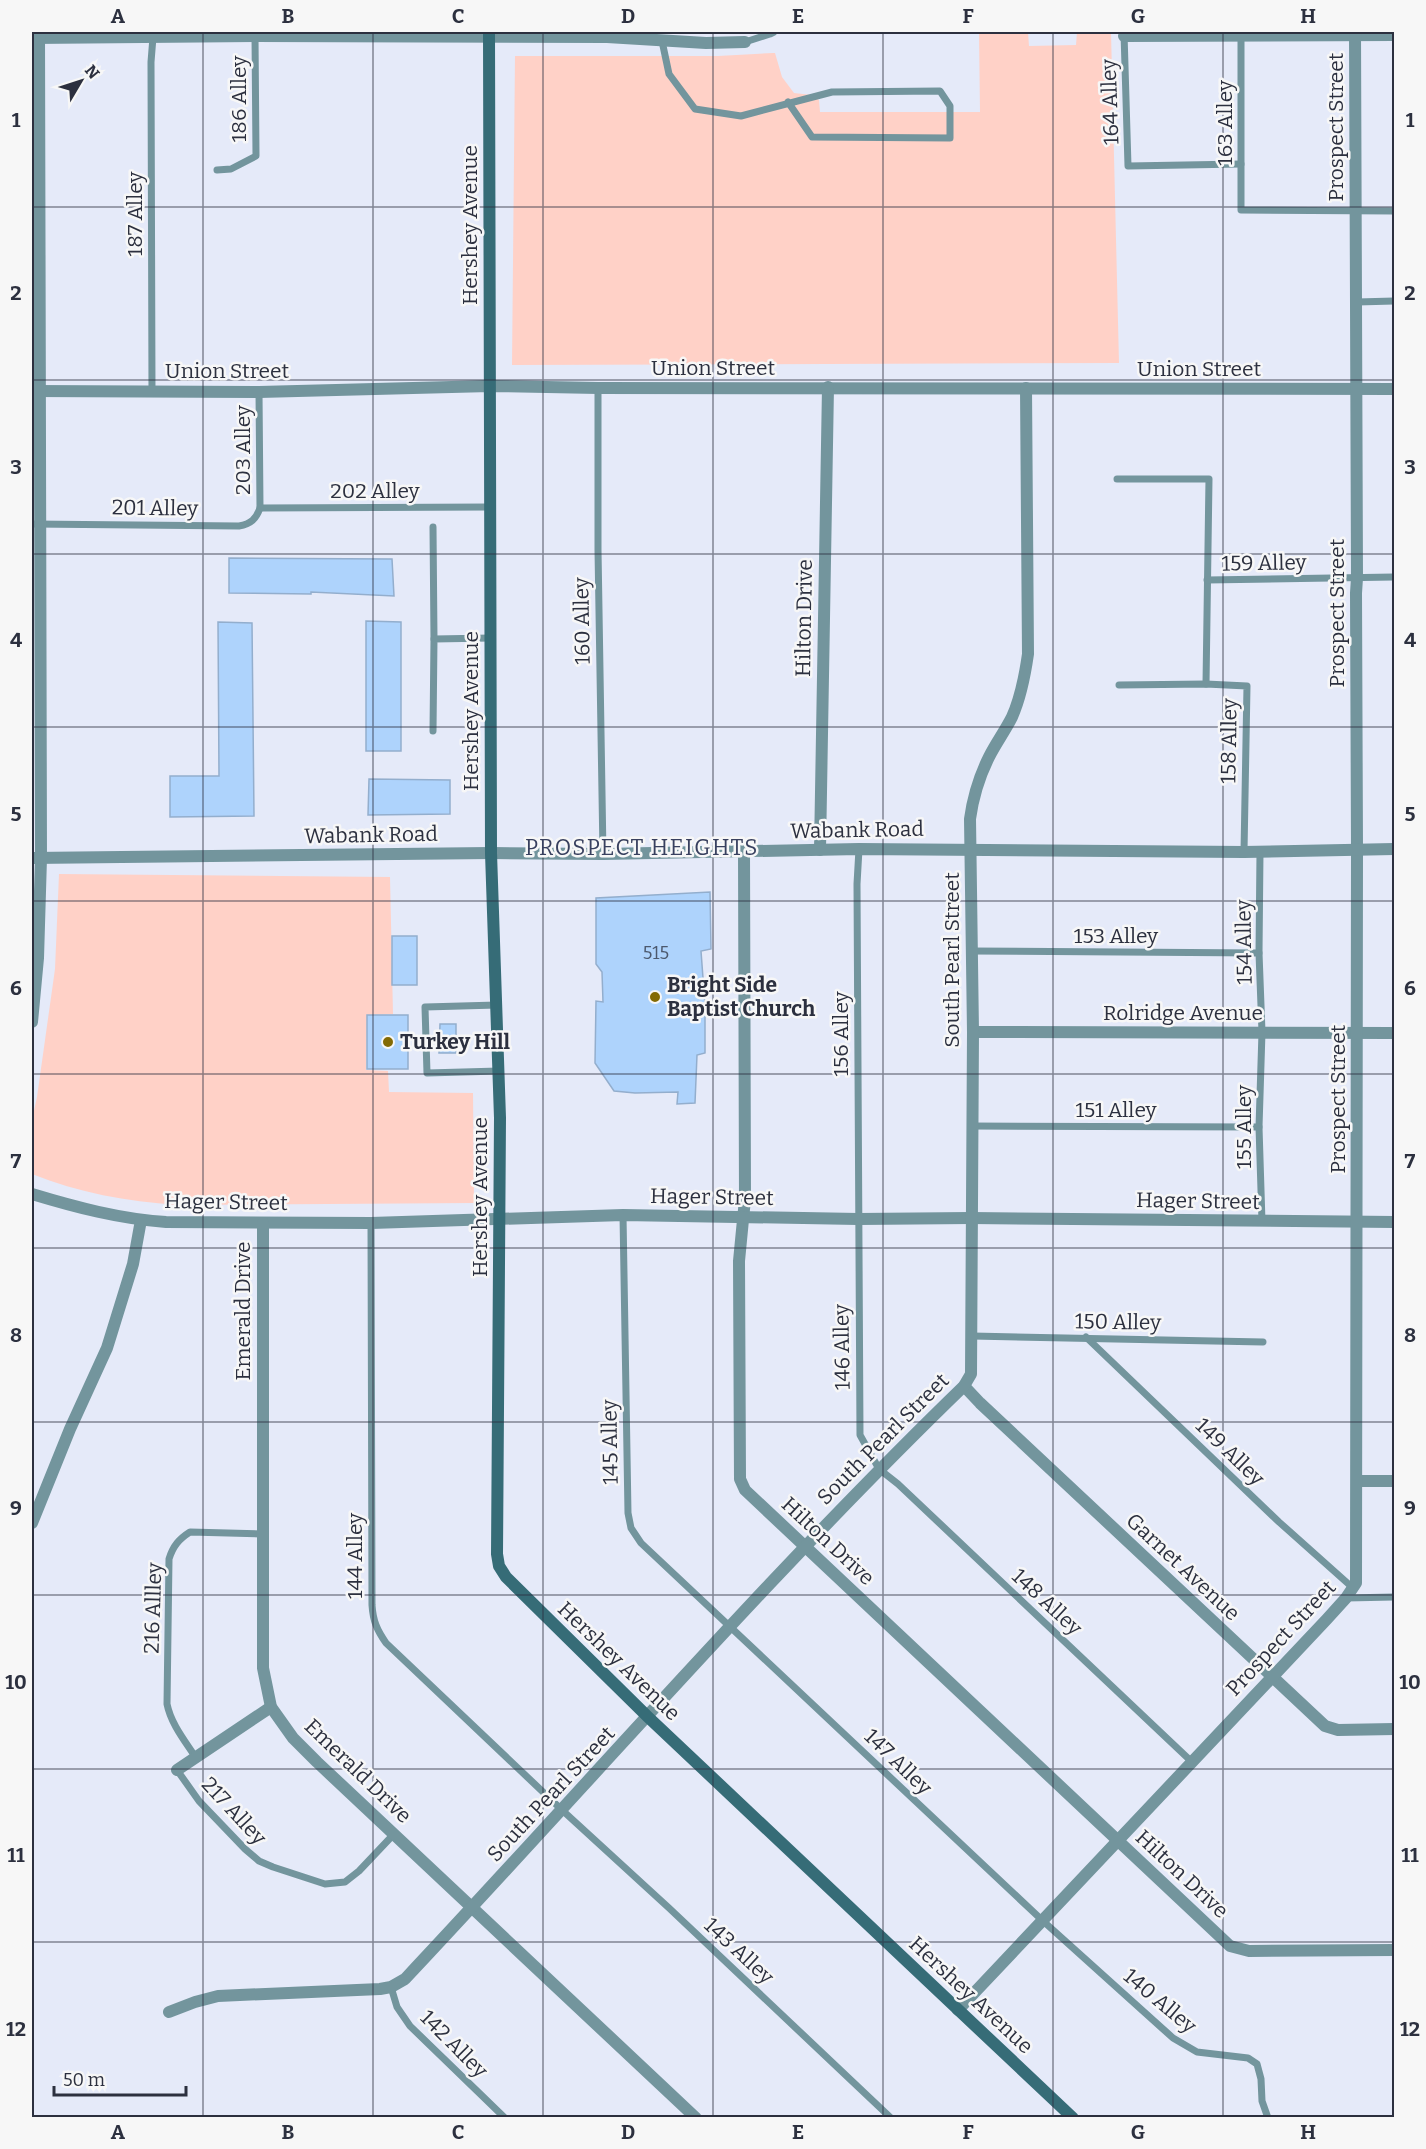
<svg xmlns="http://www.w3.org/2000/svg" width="1426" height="2149" viewBox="0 0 1426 2149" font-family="Bitter,serif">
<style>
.green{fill:#ffd1c7}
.building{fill:#aed3fc;stroke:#93aecd;stroke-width:1.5}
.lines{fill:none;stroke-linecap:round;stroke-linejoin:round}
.service{stroke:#73959d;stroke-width:7}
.minor{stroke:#73959d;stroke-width:12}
.tertiary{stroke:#73959d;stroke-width:12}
.secondary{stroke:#366c77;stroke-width:12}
.grid{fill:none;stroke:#2c303f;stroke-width:1.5;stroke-opacity:0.55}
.poi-dot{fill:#836a04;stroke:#f7f7f7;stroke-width:2}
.labels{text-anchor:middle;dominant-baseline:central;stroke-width:5;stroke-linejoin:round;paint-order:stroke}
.number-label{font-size:18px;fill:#4c596e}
.street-label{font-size:21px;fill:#2c303f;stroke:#f7f7f7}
.poi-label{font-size:21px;font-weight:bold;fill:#2c303f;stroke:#f7f7f7;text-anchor:start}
.neighbourhood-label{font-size:22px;letter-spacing:1.5px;fill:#38405f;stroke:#f7f7f7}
.neatline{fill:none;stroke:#2c303f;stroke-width:2}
.grid-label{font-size:20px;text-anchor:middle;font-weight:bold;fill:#2c303f}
</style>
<rect width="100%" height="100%" fill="#e5eaf9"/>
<g class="green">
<path d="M979,32H1028L1029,46L1076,45L1077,32H1111L1119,363L512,365L515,56H718L773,53H775L782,77L794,93L812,95L819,100L820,112H980Z"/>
<path d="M59,874L390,877L393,1014L367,1015L366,1070L388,1071L389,1092L473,1093L474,1203L177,1205C127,1201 78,1193 32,1174V1120L37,1097L55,969Z"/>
</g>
<g class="building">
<path d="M229,558L392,559L394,596L311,592V594L229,593Z"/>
<path d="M366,621L401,622V751H366Z"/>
<path d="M218,622L252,623L254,816L170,817V776H219Z"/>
<path d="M369,779L450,780V814L368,815Z"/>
<path d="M710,892L711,949L701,951L705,1005V1053L697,1055L695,1103L677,1104L678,1092L635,1093L614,1091L595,1063L596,1001L603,1002L602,972L596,964V898Z"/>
<rect x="392" y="936" width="25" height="49"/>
<rect x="367" y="1015" width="41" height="54"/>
<path d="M440,1024H456V1053H439Z"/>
</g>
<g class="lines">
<g class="service">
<path d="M1124,33L1128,166L1241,164"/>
<path d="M1241,33V210L1394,211"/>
<path d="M662,41L669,74L695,109L741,116L832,92L940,91L950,106V138L812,137L788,102"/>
<path d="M745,42L770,34L774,32"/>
<path d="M217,170L231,169L256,156L255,36"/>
<path d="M1357,302L1394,301"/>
<path d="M598,388V550L603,854"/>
<path d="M152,391L151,62L153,37"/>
<path d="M1117,479H1209L1206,684"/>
<path d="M260,508L490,507"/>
<path d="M32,524L239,526C251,524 256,519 260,508L259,392"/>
<path d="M433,527L434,639"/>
<path d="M1207,580L1394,577"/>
<path d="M1119,685L1206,684L1247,686L1244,852"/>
<path d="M433,731L434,639L491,638"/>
<path d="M859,849L857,884L860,1435L879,1469L898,1484L1192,1762"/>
<path d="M1260,852L1259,953L1262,1032L1259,1127L1262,1222"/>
<path d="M971,951L1259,953"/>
<path d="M497,1005L425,1007L427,1073L499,1071"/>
<path d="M971,1126L1259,1127"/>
<path d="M623,1215L628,1513L631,1528L641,1543L1043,1921L1173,2038L1197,2052L1248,2058L1257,2064L1261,2079L1262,2101L1268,2118"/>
<path d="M371,1223L372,1605C373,1621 377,1630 386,1643L562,1810L669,1908L891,2118"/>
<path d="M972,1336L1263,1342"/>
<path d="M1086,1337L1279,1522L1353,1588"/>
<path d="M1346,1598L1394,1597"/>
<path d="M196,1758C185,1741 171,1724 167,1704L169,1559C173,1546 179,1539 190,1532L263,1534"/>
<path d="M177,1770L199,1801L245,1849L259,1861L273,1867L325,1884L345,1882L359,1871L394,1834"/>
<path d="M391,1987L397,2007L410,2026L505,2118"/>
</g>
<g class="minor">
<path d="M1124,36L1394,35"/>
<path d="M32,38L255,36L607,37L706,43L745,42"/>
<path d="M32,391L259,392L490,386L598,388L1394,389"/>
<path d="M820,850L828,387"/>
<path d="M744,851L745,1199L739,1261L740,1479L745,1490L1230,1946L1249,1951L1394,1950"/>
<path d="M32,1022L38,958L41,858L39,32"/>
<path d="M973,1032L1394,1033"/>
<path d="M32,1194C75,1207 120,1219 166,1222L371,1223L623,1215L858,1219L971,1218L1394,1222"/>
<path d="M263,1223V1668L271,1707L293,1738L317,1762L696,2118"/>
<path d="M964,1386L980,1403L1325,1726L1338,1730L1394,1729"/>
<path d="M1357,1481H1394"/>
<path d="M32,1523L70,1429L107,1348L133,1264L141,1220"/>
<path d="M177,1770L271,1707"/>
<path d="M958,2010L1327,1619L1346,1598L1356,1583L1357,850L1356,593L1357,578L1355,32"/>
<path d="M169,2012L195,2002L218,1996L380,1989L391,1987L405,1979C591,1781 769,1575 964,1386L971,1374L973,1032L970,819C973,797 979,777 989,757C996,743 1005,731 1012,717C1021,697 1025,675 1028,654L1026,388"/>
</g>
<path class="tertiary" d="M32,858L491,853L603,854L859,849L1244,852L1394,849"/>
<path class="secondary" d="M489,32L491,853L500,1118L497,1554L499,1566L506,1577L648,1717L1073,2118"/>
</g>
<path class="grid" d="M203,32V2118M373,32V2118M543,32V2118M713,32V2118M883,32V2118M1053,32V2118M1223,32V2118M32,207H1394M32,380H1394M32,554H1394M32,727H1394M32,901H1394M32,1074H1394M32,1248H1394M32,1422H1394M32,1595H1394M32,1769H1394M32,1942H1394"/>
<g class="poi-dot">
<circle cx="655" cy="997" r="6"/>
<circle cx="388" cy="1042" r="6"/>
</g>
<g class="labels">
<g class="number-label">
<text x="656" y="953">515</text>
</g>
<g class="street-label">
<text transform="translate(239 99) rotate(-90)">186 Alley</text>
<text transform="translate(1110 102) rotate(-92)">164 Alley</text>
<text transform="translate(1225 123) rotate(-90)">163 Alley</text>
<text transform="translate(1336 127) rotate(-90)">Prospect Street</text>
<text transform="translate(135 214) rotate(-90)">187 Alley</text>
<text transform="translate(470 225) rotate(-90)">Hershey Avenue</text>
<text x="713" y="368">Union Street</text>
<text x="1199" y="369">Union Street</text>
<text x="227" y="371">Union Street</text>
<text transform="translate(243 450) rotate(-90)">203 Alley</text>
<text x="375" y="491">202 Alley</text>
<text transform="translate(155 508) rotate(1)">201 Alley</text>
<text transform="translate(1264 563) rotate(-1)">159 Alley</text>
<text transform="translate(1337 613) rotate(-90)">Prospect Street</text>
<text transform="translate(804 618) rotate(-89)">Hilton Drive</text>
<text transform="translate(582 621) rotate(-91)">160 Alley</text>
<text transform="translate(471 711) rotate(-90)">Hershey Avenue</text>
<text transform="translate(1229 741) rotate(-89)">158 Alley</text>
<text transform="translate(857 830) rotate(-1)">Wabank Road</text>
<text transform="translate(371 835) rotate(-1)">Wabank Road</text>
<text x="1116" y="936">153 Alley</text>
<text transform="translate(1244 942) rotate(-91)">154 Alley</text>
<text transform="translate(952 960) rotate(-90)">South Pearl Street</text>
<text x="1183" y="1013">Rolridge Avenue</text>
<text transform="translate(841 1034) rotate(-90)">156 Alley</text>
<text transform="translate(1338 1099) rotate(-90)">Prospect Street</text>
<text x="1116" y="1110">151 Alley</text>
<text transform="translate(1244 1127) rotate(-90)">155 Alley</text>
<text transform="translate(480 1197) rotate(-90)">Hershey Avenue</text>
<text transform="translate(712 1197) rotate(1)">Hager Street</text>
<text transform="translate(1198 1201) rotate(1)">Hager Street</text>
<text transform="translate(226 1202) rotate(1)">Hager Street</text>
<text transform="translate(243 1311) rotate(-90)">Emerald Drive</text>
<text transform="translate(1118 1322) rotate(1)">150 Alley</text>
<text transform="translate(842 1347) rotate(-91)">146 Alley</text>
<text transform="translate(883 1439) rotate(-45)">South Pearl Street</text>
<text transform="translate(610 1442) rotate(-91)">145 Alley</text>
<text transform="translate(1230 1452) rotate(44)">149 Alley</text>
<text transform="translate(828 1541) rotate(43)">Hilton Drive</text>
<text transform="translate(355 1556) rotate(-90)">144 Alley</text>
<text transform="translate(1183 1567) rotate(43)">Garnet Avenue</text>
<text transform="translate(1047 1602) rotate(43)">148 Alley</text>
<text transform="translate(153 1608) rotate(-88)">216 Allley</text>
<text transform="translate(1281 1638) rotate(-47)">Prospect Street</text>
<text transform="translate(619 1661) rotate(44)">Hershey Avenue</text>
<text transform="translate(898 1762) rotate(44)">147 Alley</text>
<text transform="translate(358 1771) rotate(44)">Emerald Drive</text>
<text transform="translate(551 1794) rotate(-47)">South Pearl Street</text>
<text transform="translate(234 1811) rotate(47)">217 Alley</text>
<text transform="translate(1182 1874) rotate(43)">Hilton Drive</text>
<text transform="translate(739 1951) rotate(43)">143 Alley</text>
<text transform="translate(971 1995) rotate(43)">Hershey Avenue</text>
<text transform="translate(1160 2001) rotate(40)">140 Alley</text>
<text transform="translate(454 2044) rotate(45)">142 Alley</text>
</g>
<g class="poi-label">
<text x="667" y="985">Bright Side<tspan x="667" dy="24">Baptist Church</tspan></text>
<text x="400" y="1042">Turkey Hill</text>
</g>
<g class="neighbourhood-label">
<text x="642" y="847">PROSPECT HEIGHTS</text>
</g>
</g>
<rect width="1426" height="2149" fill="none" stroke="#f7f7f7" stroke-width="66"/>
<g transform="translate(81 81) rotate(51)" stroke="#f7f7f7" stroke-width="4.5" paint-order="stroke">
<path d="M0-4.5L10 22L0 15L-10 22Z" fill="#2c303f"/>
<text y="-9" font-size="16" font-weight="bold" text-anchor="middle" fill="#2c303f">N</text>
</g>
<path d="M54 2086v9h132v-9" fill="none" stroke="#2c303f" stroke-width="3"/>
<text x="63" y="2086" font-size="18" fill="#2c303f" stroke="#f7f7f7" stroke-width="4.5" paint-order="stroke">50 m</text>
<rect x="33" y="33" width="1360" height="2083" class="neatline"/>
<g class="grid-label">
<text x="118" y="23">A</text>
<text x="288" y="23">B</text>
<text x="458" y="23">C</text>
<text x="628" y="23">D</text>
<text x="798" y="23">E</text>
<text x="968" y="23">F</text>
<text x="1138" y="23">G</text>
<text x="1308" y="23">H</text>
<text x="16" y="127">1</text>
<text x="1410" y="127">1</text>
<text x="16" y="300">2</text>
<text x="1410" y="300">2</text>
<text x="16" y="474">3</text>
<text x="1410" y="474">3</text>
<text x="16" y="647">4</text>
<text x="1410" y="647">4</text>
<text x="16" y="821">5</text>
<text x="1410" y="821">5</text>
<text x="16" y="995">6</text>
<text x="1410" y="995">6</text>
<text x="16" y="1168">7</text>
<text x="1410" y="1168">7</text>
<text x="16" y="1342">8</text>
<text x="1410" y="1342">8</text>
<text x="16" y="1515">9</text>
<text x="1410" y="1515">9</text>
<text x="16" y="1689">10</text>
<text x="1410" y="1689">10</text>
<text x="16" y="1862">11</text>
<text x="1410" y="1862">11</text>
<text x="16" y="2036">12</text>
<text x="1410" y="2036">12</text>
<text x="118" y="2139">A</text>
<text x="288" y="2139">B</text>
<text x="458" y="2139">C</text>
<text x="628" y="2139">D</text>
<text x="798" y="2139">E</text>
<text x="968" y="2139">F</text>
<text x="1138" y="2139">G</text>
<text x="1308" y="2139">H</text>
</g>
</svg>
